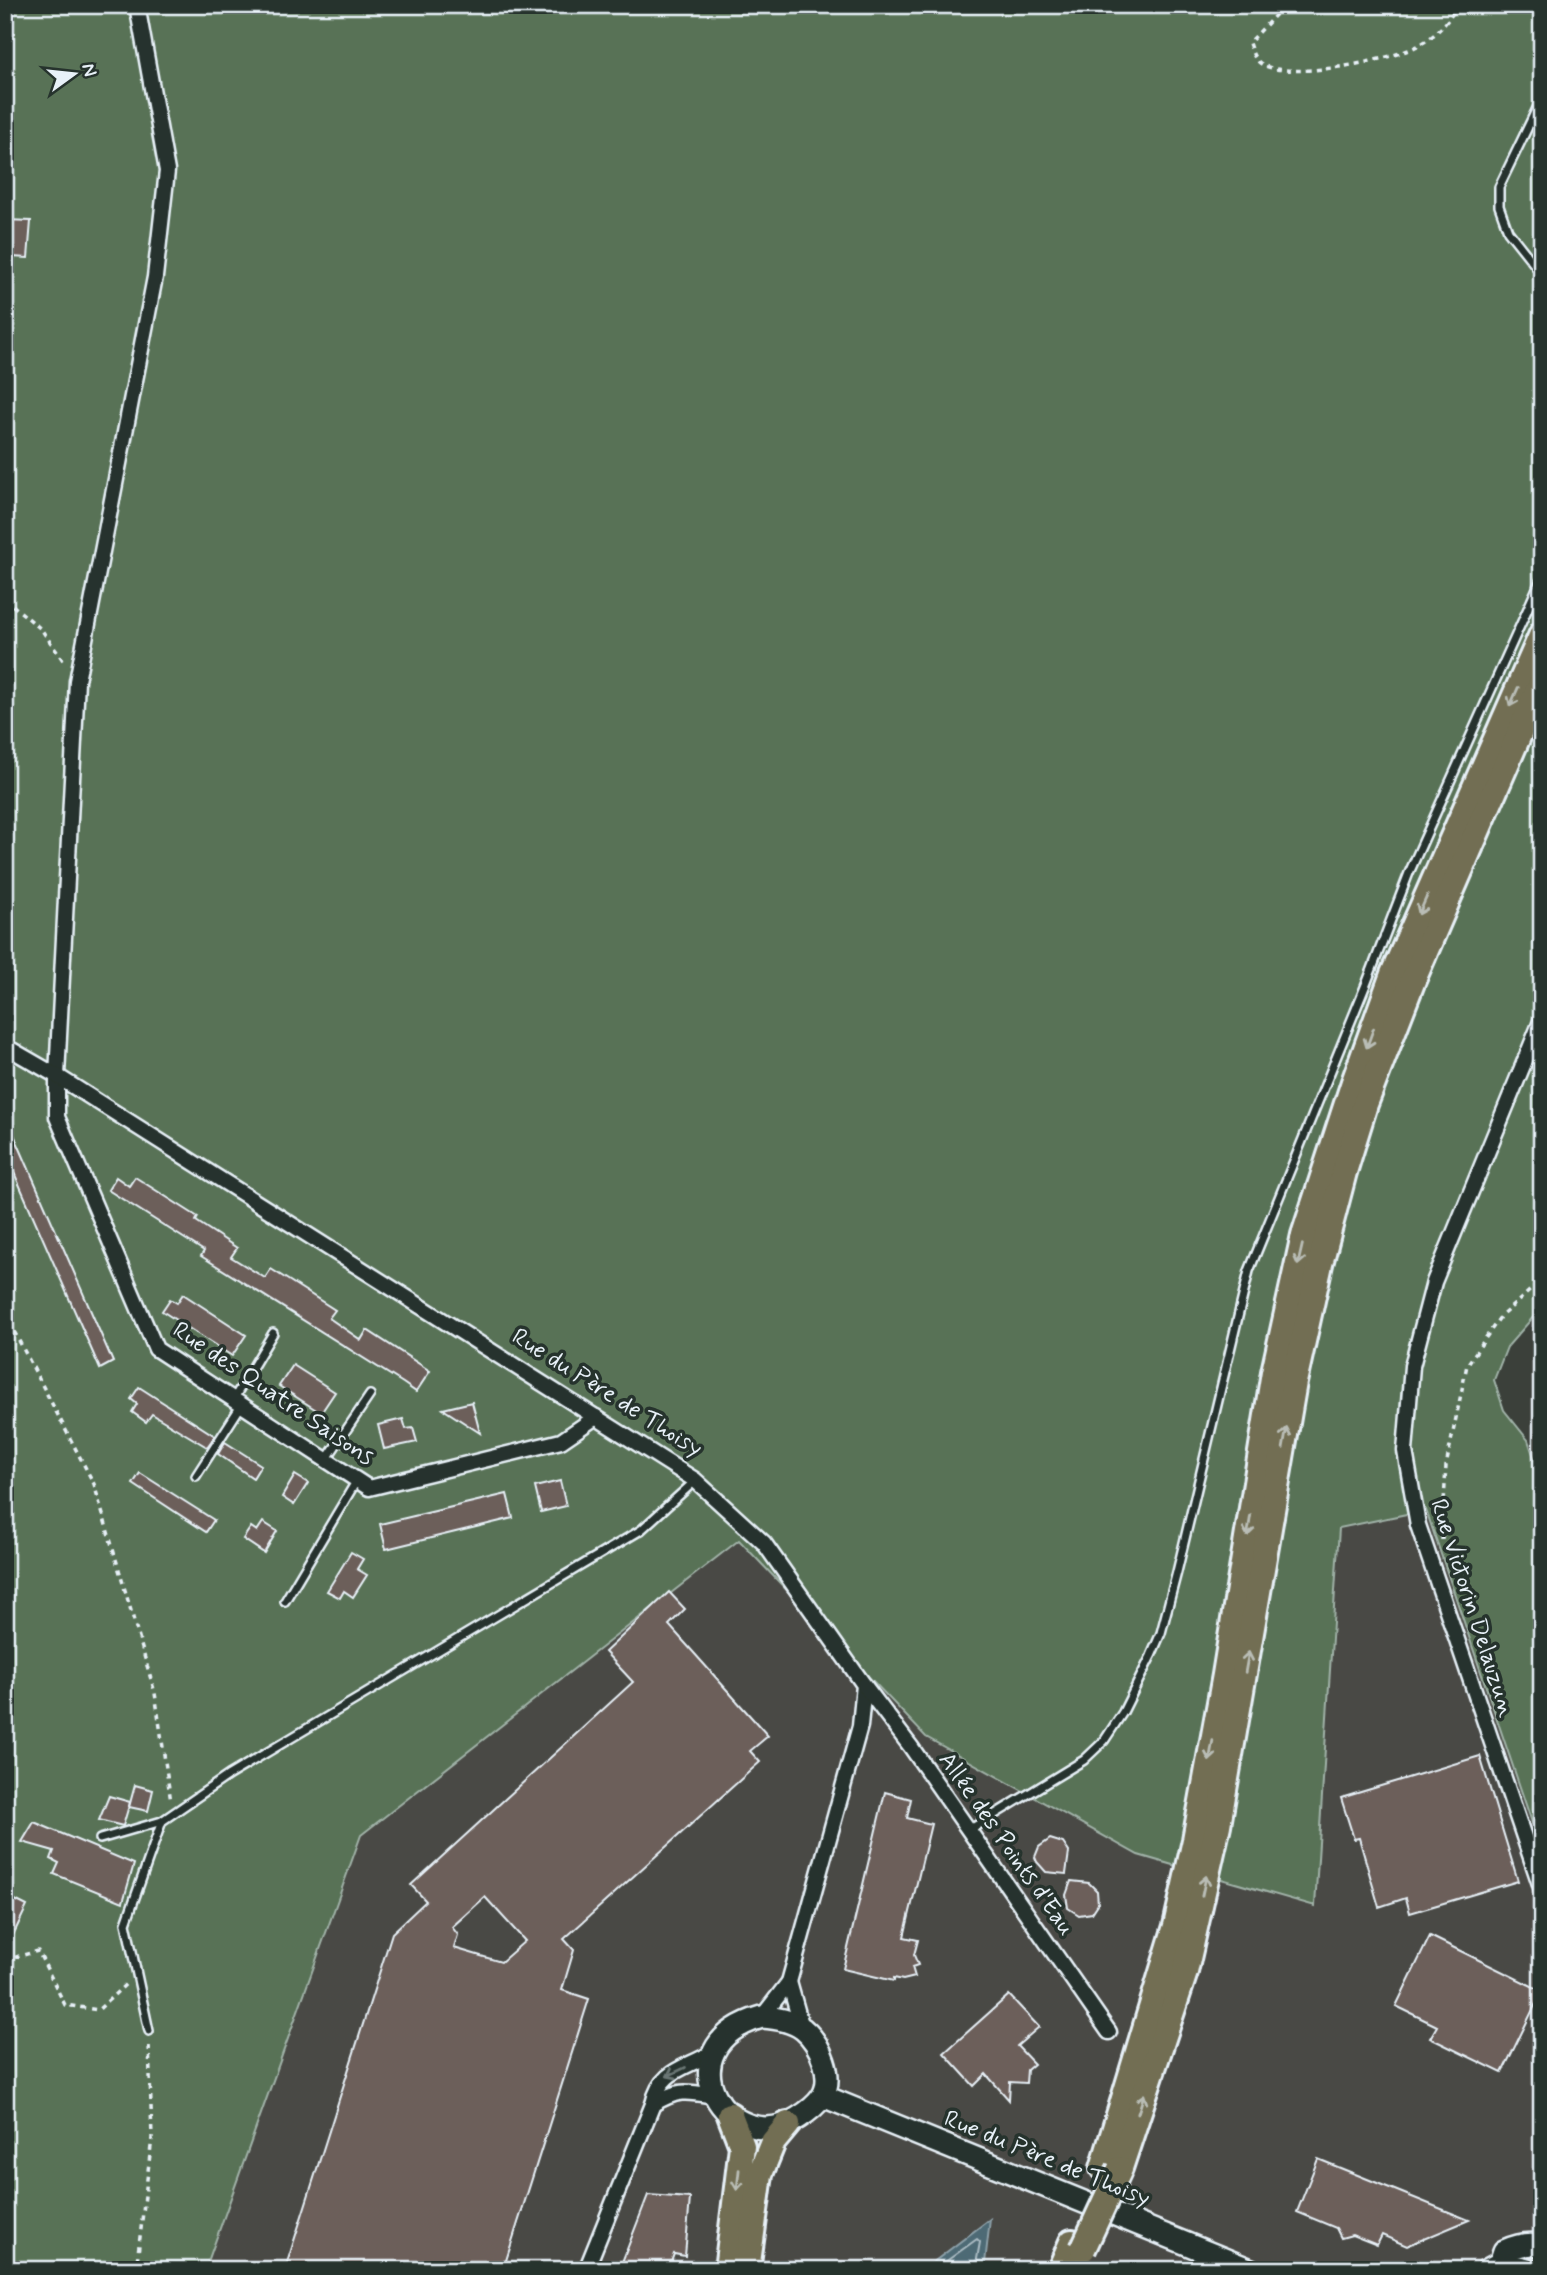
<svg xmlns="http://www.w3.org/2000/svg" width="1547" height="2275" viewBox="0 0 1547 2275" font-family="Mynerve,sans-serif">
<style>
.built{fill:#4a4944}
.green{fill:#597257;stroke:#a0b2a8;stroke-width:2}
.water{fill:#4e6a74;stroke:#8ca0a9;stroke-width:2}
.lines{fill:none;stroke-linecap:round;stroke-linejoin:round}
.shore{stroke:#aabbc3;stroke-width:2}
.building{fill:#6c5f5a;stroke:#e8f1f8;stroke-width:2;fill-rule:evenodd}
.service-casing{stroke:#e8f1f8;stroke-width:12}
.minor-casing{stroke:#e8f1f8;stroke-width:19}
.secondary-casing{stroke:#e8f1f8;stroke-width:26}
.trunk-casing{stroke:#e8f1f8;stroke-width:30}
.path{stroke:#e8f1f8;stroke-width:3.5;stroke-dasharray:5 5;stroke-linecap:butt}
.service{stroke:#26332d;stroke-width:7}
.minor{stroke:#26332d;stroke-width:14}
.secondary{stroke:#26332d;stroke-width:21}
.trunk{stroke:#726e52;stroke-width:24}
.trunk-bridge-casing{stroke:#e8f1f8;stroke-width:30;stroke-linecap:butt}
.trunk-bridge{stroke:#726e52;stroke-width:24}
.oneway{stroke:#b9bdb6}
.oneway2{stroke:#6a7674}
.labels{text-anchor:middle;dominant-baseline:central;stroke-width:7;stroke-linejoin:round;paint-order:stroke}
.street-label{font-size:24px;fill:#e8f1f8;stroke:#26332d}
</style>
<rect width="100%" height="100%" fill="#3b403a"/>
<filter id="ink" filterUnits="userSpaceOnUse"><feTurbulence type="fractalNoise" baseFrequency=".0143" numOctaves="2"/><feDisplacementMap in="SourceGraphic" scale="14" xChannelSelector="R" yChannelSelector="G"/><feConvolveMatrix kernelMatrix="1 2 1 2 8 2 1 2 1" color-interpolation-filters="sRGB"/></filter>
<g filter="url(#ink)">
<path class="built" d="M1426,1510L1542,1852V2270H205L361,1835L739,1540L926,1737L1315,1905L1339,1528Z"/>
<path class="green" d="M5,5H1542V1307L1507,1347L1494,1380L1504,1410L1528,1440L1541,1478L1537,1505L1542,1526V1852L1426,1510L1339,1528L1315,1906L1138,1855L926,1737L739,1540L361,1835L205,2270H5Z"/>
<path class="water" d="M990,2219L985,2263L980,2270H923Z"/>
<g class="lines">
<path class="shore" d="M934,2270L977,2239L980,2242L975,2270"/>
</g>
<g class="building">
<path d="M5,220L31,221L28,258L12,257L13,249H5Z"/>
<path d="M5,1114L113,1362L100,1369L5,1152Z"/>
<path d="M116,1177L129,1186L135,1177L198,1217L196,1221L237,1248L231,1257L265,1278L271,1269L335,1310L329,1318L361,1340L367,1330L430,1371L416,1392L403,1383L201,1256L204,1251L108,1190Z"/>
<path d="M183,1294L246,1335L232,1356L162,1311L170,1299L177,1303Z"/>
<path d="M293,1365L335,1392L321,1413L279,1386Z"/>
<path d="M139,1387L215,1436L207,1447L152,1414L146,1422L132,1412L137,1404L131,1399Z"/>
<path d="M472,1402L480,1433L443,1409Z"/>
<path d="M403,1419L406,1429L413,1428L417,1442L384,1449L378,1425Z"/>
<path d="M225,1442L261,1465L253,1478L218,1454Z"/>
<path d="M140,1473L214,1520L206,1532L133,1484Z"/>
<path d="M295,1475L308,1483L294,1505L282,1497Z"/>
<path d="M560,1481L566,1506L541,1512L535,1487Z"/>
<path d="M507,1494L513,1518L386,1549L380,1524Z"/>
<path d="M263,1522L277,1531L264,1553L243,1539L251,1527L257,1531Z"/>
<path d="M351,1552L363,1559L357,1569L367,1575L353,1597L344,1591L340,1598L327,1591Z"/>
<path d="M669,1592L685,1609L669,1625L768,1736L750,1751L760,1762L564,1939L574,1950L562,1990L589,1999L503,2270H299L286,2266L392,1933L426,1901L411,1885L633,1682L605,1652ZM485,1897L525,1941L501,1962L454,1948L458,1935L452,1927Z"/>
<path d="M1480,1756L1518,1881L1410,1913L1406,1898L1379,1907L1359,1838L1354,1839L1341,1798Z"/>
<path d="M135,1785L153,1790L148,1811L129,1807Z"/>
<path d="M885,1792L911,1799L907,1818L931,1824L904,1937L918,1940L914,1955L918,1965L912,1967L915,1977L903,1980L894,1978V1981L843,1969Z"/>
<path d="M109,1796L130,1802L123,1826L99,1820Z"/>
<path d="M34,1822L134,1864L123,1902L54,1874L59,1863L51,1859L54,1851L22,1842Z"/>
<path d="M1050,1839L1063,1843L1069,1852L1066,1874L1046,1872L1037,1862L1035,1857L1039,1847Z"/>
<path d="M1071,1881L1089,1883L1097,1891L1098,1904L1092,1913L1079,1915L1068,1908L1066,1895Z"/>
<path d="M11,1898L27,1906L5,1952V1910Z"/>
<path d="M1430,1936L1542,1991L1502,2073L1430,2038L1437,2026L1396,2006Z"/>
<path d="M1009,1995L1039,2027L1017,2046L1034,2064L1027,2070L1026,2083L1010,2082L1009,2100L986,2074L974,2086L944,2053Z"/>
<path d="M1318,2159L1469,2220L1407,2246L1382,2235L1377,2245L1352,2235L1341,2238L1336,2228L1297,2212Z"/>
<path d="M648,2195L690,2198L685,2256L674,2254L668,2270H619Z"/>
</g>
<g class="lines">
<defs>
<g id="service">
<path d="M1542,98L1499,187V206L1508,231L1542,274"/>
<path d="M233,1400L273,1333"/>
<path d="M326,1460L370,1395"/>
<path d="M196,1476L241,1406"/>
<path d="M285,1601L357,1480"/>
<path d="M969,1830L1084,1760L1104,1741L1123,1712L1151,1656L1161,1633L1177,1572L1249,1271L1367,982L1409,873L1542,577"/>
<path d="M100,1839L162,1821"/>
<path d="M149,2031L126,1923L162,1821L229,1775L641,1530L695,1481"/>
</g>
<g id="minor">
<path d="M137,5L167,171L155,277L77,681L57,1076V1117L156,1349L369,1488L561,1441L596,1417"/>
<path d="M1542,1019L1434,1282L1412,1366L1405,1451L1418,1525L1542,1890"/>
<path d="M5,1046L57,1076L695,1480L764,1543L864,1685L860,1726L789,1982L762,2017"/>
<path d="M864,1685L911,1747L1109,2032"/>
<path d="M789,1982L802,2028"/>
<path d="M653,2104C679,2089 685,2091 714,2096"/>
<path d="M586,2270L653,2104C660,2069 686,2069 713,2052"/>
</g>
<g id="secondary">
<path d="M762,2017C776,2018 791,2020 803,2029C820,2043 835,2077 822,2097C816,2106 806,2113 798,2118C729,2162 658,2047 762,2017Z"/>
<path d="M823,2096L1251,2270"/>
<path d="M1500,2263C1510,2268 1519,2265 1529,2270"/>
<path d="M1487,2270L1500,2263L1504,2251C1515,2246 1530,2242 1542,2246"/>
</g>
<g id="trunk">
<path d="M1103,2168L1176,1926L1195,1840L1225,1675L1274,1372L1304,1235L1354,1082L1393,974L1542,634"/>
<path d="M1120,2168L1185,1972L1218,1825L1294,1382L1320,1264L1344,1172L1365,1104L1413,980L1542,681"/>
<path d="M727,2270L742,2146L730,2115"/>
<path d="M747,2270L760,2174L773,2142L788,2124"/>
<path d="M1060,2270L1072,2242"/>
</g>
</defs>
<use href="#service" class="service-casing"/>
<use href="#minor" class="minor-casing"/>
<use href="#secondary" class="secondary-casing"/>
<use href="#trunk" class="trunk-casing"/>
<g class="path">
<path d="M1283,7L1249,43C1252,52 1254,60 1263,65C1292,80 1393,61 1421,44C1437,35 1449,20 1458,5"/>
<path d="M5,599L41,629L65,663"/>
<path d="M5,1314L94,1484L155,1693L171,1802"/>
<path d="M1442,1540L1446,1466L1467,1365L1500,1317L1542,1280"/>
<path d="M5,1960L38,1951L65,2005L98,2010L127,1983"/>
<path d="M136,2270L152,2138L149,2043"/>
</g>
<use href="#service" class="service"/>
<use href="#minor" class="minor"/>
<use href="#secondary" class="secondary"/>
<use href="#trunk" class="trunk"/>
<defs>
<path id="trunk-bridge" d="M1083,2249L1120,2169"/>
</defs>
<use href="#trunk-bridge" class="trunk-bridge-casing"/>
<use href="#trunk-bridge" class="trunk-bridge"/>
</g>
<defs><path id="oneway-shaft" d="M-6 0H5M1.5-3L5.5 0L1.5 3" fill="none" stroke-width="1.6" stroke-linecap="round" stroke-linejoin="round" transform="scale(1.75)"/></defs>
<g class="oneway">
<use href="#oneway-shaft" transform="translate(1514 697) rotate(114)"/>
<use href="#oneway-shaft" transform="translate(1423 905) rotate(114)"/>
<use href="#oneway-shaft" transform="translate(1370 1038) rotate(110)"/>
<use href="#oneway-shaft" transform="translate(1300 1255) rotate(103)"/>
<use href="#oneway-shaft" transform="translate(1285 1438) rotate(-80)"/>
<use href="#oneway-shaft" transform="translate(1249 1526) rotate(99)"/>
<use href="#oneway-shaft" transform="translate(1247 1662) rotate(-80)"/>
<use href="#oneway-shaft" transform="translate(1211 1751) rotate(100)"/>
<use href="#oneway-shaft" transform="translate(1204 1886) rotate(-78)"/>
<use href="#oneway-shaft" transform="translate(1141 2104) rotate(-72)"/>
<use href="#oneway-shaft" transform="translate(738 2180) rotate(96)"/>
</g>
<use class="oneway2" href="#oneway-shaft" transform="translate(676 2072) rotate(154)"/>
</g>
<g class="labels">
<g class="street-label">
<text transform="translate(607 1393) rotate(32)">Rue du Père de Thoisy</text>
<text transform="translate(273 1394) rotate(34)">Rue des Quatre Saisons</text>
<text transform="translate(1472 1608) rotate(72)">Rue Victorin Delauzun</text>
<text transform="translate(1006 1844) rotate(55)">Allée des Points d'Eau</text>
<text transform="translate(1047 2159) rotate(22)">Rue du Père de Thoisy</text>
</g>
</g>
<rect width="1547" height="2275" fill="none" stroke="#26332d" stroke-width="28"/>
<rect x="14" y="14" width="1519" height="2247" fill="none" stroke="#e8f1f8" stroke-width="2.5" filter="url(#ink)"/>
<g transform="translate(74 74) rotate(75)" stroke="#26332d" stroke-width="5" paint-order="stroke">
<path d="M0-5L12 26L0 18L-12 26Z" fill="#e8f1f8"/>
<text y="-10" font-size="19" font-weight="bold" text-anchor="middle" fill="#e8f1f8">N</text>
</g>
</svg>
